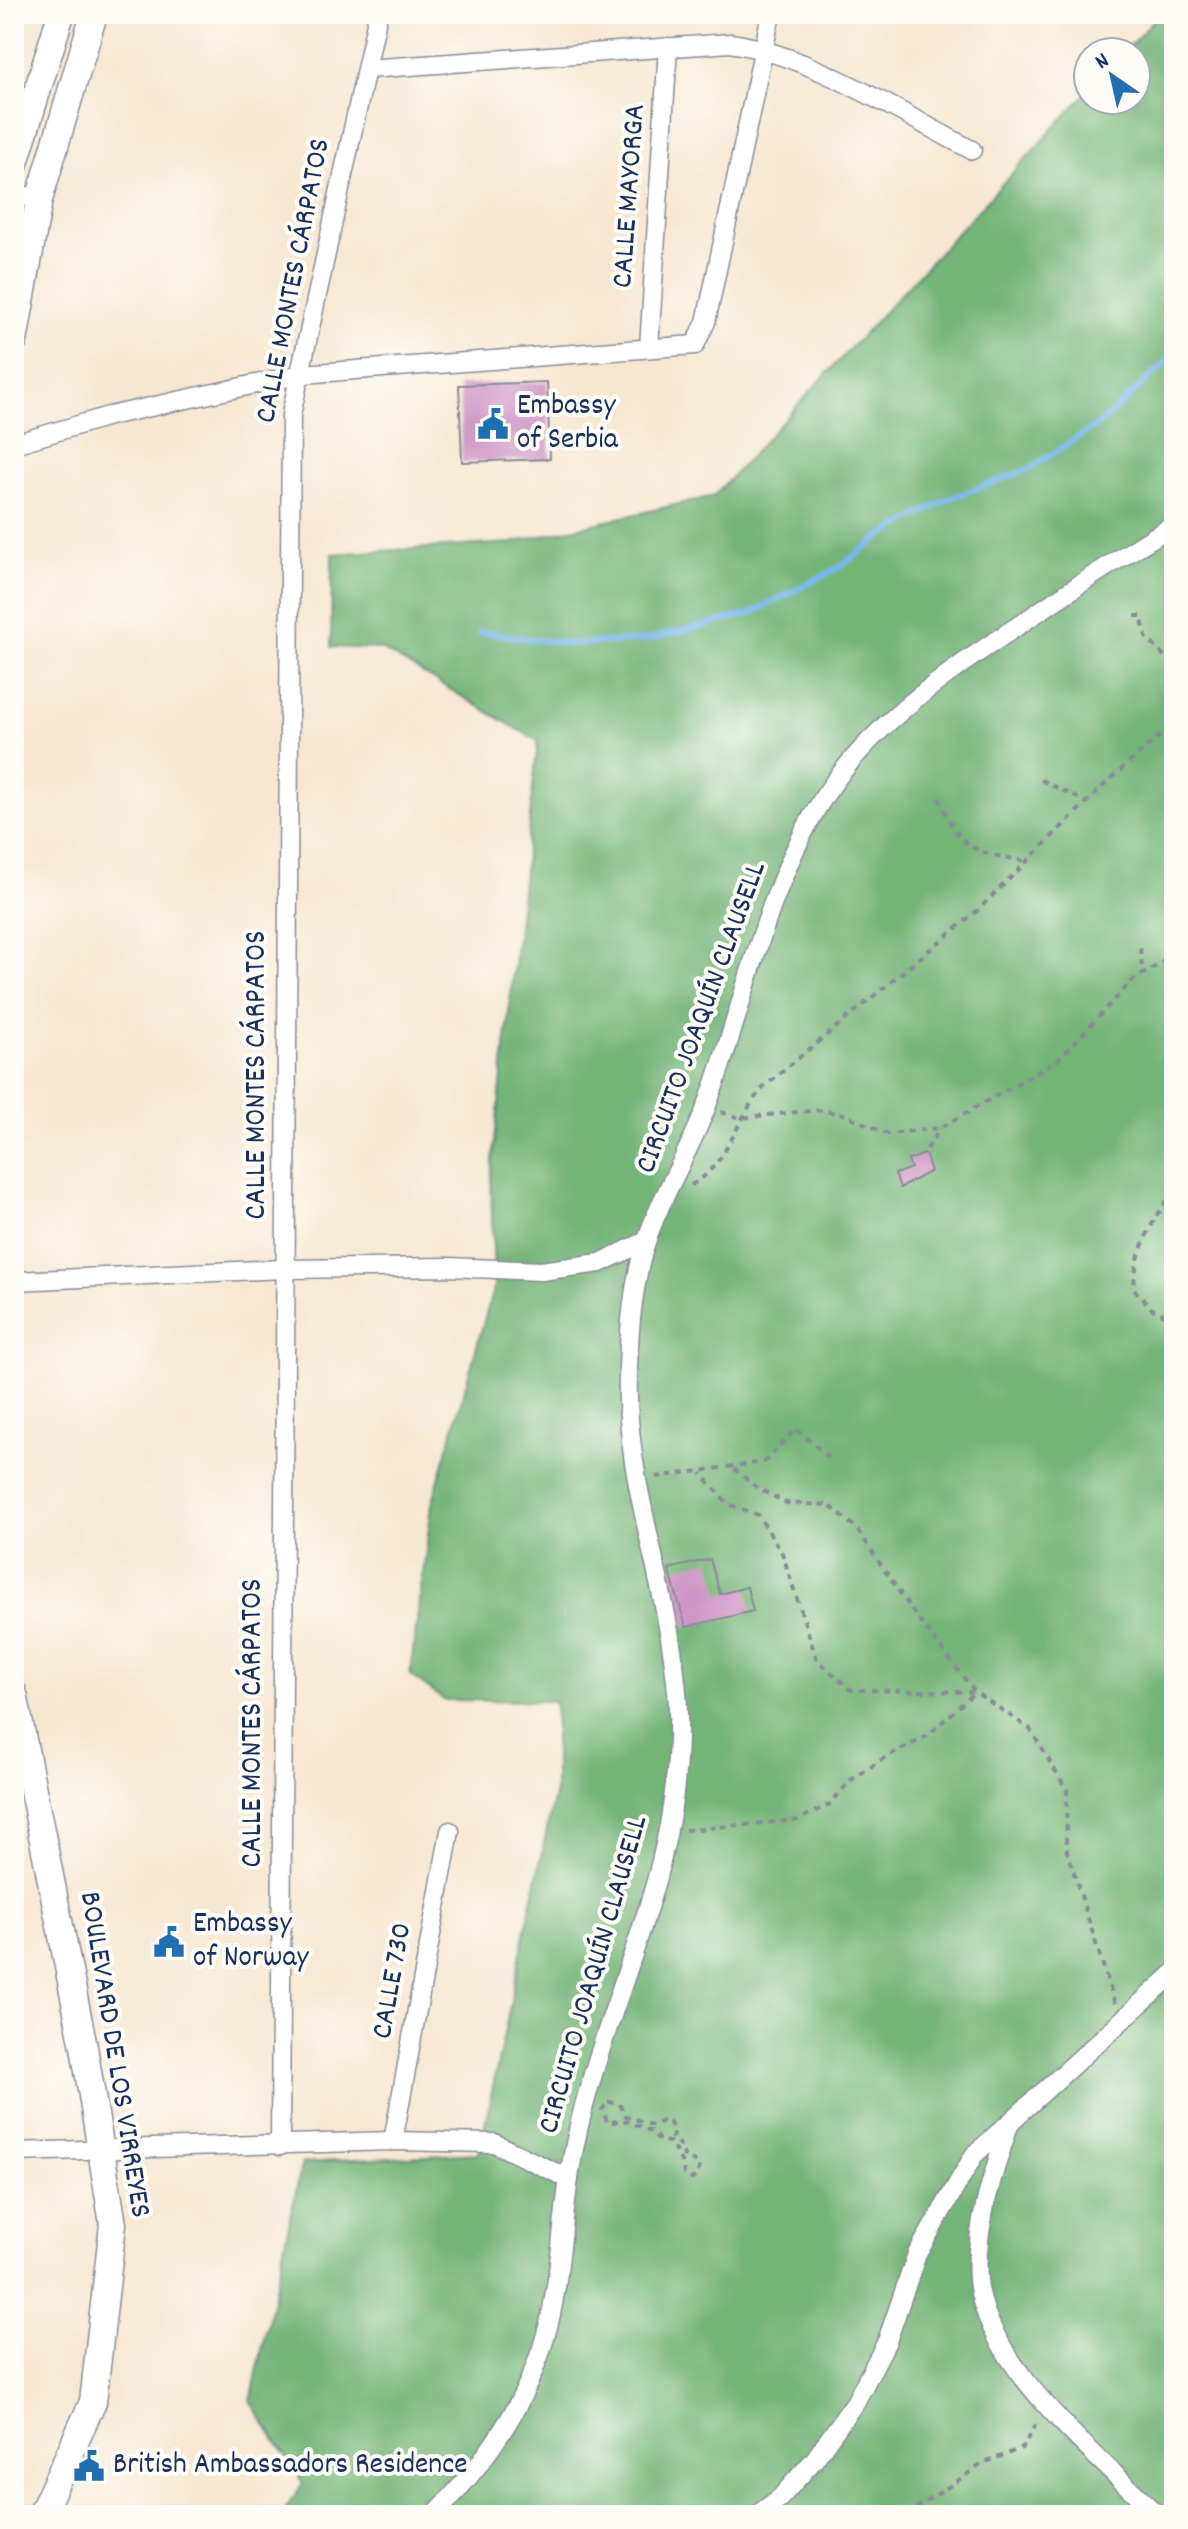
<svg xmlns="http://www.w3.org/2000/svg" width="1188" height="2529" viewBox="0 0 1188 2529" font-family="Dekko,sans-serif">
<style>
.forest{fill:#73b477;stroke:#47726a;stroke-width:2}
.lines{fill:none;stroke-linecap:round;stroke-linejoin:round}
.stream{stroke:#76b6ea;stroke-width:6}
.building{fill:#cc91c3}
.street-casing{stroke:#888b98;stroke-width:21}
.secondary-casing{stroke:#888b98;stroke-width:29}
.path{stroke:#888b98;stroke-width:4;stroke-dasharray:6 6;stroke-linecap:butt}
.street{stroke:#fff;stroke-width:18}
.secondary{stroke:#fff;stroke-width:26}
.labels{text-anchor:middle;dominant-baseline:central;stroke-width:8;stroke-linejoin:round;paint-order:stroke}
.street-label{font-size:30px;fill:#1b2f5e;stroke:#fdfcf7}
.poi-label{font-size:30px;fill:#1b2f5e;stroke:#fdfcf7;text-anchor:start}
</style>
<rect width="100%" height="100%" fill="#fdfcf7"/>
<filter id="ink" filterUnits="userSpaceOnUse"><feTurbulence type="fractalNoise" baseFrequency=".0125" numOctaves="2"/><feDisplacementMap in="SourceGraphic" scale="16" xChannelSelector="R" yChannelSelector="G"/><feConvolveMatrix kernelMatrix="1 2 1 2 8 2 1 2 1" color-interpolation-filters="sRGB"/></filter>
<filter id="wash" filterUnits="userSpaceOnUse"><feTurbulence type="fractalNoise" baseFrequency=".006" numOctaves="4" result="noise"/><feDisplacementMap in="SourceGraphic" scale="32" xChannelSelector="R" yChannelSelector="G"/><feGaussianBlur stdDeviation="1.8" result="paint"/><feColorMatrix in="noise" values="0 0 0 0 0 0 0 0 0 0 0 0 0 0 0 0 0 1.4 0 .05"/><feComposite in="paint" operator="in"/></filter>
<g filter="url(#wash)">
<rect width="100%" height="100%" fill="#f6e7d1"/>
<path class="forest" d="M1159,14H1174V2515H282L303,2483L251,2401L302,2163L479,2153L555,1791V1701L444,1700L410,1675L432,1504L494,1286L491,1178L538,741L381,649L331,647L332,554L511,543L714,496L1088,91V100H1136V52H1124Z"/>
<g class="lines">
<path class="stream" d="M480,632L571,644L646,640L750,614L838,568L883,535L948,499L1027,470L1102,422L1174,355"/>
</g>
<g id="blocks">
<g class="building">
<path d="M547,382L550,459L462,462L459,385Z"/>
<path d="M925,1154L931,1171L900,1188L895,1174L911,1168L908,1160Z"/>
<path d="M710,1559L720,1594L747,1587L753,1611L686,1627L669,1569Z"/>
</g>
</g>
</g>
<g filter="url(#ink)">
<use href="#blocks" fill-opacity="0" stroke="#888b98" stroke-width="2"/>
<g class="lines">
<defs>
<g id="street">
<path d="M367,69L730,43C809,54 900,113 972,150"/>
<path d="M14,192L39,200"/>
<path d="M649,348L668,47"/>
<path d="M14,444L109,416L302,374L695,345L706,322L771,14"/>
<path d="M14,1281L284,1269L449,1267L541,1271L600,1263L646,1241"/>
<path d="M1009,2125C993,2174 974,2228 978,2280C986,2367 1099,2456 1157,2515"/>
<path d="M393,2141L450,1831"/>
<path d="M280,2146L291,415L378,14"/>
<path d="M14,2152L393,2141L494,2143L569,2179"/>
<path d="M434,2515C487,2462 531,2397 549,2323C563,2265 562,2203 575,2144C600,2022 662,1908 675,1784C678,1752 680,1714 676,1682C667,1588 632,1498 628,1403C627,1351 630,1295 645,1245C659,1199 692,1148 709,1100C744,1005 763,902 814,813C863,727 950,671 1031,617C1078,585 1125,554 1174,525"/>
<path d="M757,2515L780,2498L814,2460L856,2401L887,2341L917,2254L974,2155L1174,1973"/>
</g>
<g id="secondary">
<path d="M14,166L61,14"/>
<path d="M14,341L39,200L94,14"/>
<path d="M14,1694L84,2047L113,2224L93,2402L41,2515"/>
</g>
</defs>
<use href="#street" class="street-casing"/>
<use href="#secondary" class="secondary-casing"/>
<g class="path">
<path d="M1135,616H1141L1146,637L1174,666"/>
<path d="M1041,780L1086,802"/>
<path d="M939,798C962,854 974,851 1029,862"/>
<path d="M1140,948L1143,975"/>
<path d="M721,1112L740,1118L817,1110L844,1114L888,1134L940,1128L1058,1060L1132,981L1174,955"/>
<path d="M927,1149L940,1128"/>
<path d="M691,1185C729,1166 737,1113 766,1085L978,910L1105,784L1174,723"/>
<path d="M1174,1191C1152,1220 1134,1253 1134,1289L1152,1309L1174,1319"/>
<path d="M734,1469L756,1487L786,1503L829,1505L856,1528L915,1615L975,1692L1030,1729L1067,1790L1066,1848L1115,2004"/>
<path d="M656,1477L764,1462L796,1429L830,1459"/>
<path d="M685,1830L798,1820L830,1804L851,1780L884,1758L926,1737L975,1692L851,1690L817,1660L782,1553L758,1515L728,1504L701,1473"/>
<path d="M608,2102L619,2103L626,2116L654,2126L662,2121L669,2122L674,2130L672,2138L680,2145L684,2156L700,2165L697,2176L692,2179L684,2174L682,2163L670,2142L659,2141L653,2132L632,2123L622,2120L608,2123L602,2110Z"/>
<path d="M906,2515L984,2463L1022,2448L1038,2421"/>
</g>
<use href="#street" class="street"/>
<use href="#secondary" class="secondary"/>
</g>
</g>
<defs>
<symbol id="civic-bare" viewBox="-9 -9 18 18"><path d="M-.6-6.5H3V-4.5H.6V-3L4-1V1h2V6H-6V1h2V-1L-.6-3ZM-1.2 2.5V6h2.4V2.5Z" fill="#1f6fb2" stroke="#fdfcf7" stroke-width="2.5" paint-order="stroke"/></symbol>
</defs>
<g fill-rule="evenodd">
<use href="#civic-bare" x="471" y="402" width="44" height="44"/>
<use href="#civic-bare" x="147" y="1920" width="44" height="44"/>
<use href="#civic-bare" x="67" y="2444" width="44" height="44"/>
</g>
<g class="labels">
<g class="street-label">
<text transform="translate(631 196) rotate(-86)">CALLE MAYORGA</text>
<text transform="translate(295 281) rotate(-79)">CALLE MONTES CÁRPATOS</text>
<text transform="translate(703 1018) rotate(-70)">CIRCUITO JOAQUÍN CLAUSELL</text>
<text transform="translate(258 1075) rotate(-90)">CALLE MONTES CÁRPATOS</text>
<text transform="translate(254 1723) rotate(-90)">CALLE MONTES CÁRPATOS</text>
<text transform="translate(595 1975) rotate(-74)">CIRCUITO JOAQUÍN CLAUSELL</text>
<text transform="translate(394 1981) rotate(-80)">CALLE 730</text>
<text transform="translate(113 2055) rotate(81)">BOULEVARD DE LOS VIRREYES</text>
</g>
<g class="poi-label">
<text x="517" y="407">Embassy<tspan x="517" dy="34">of Serbia</tspan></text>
<text x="193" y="1925">Embassy<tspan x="193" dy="34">of Norway</tspan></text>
<text x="113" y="2466">British Ambassadors Residence</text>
</g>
</g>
<rect width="1188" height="2529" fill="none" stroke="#fdfcf7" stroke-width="48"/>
<g transform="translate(1112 76) rotate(326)"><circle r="38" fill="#fdfcf7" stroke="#a3aaba" stroke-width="2"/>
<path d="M0-6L14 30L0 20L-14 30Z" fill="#1f6fb2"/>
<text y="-12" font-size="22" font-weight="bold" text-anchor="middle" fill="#1b2f5e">N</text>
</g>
</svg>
